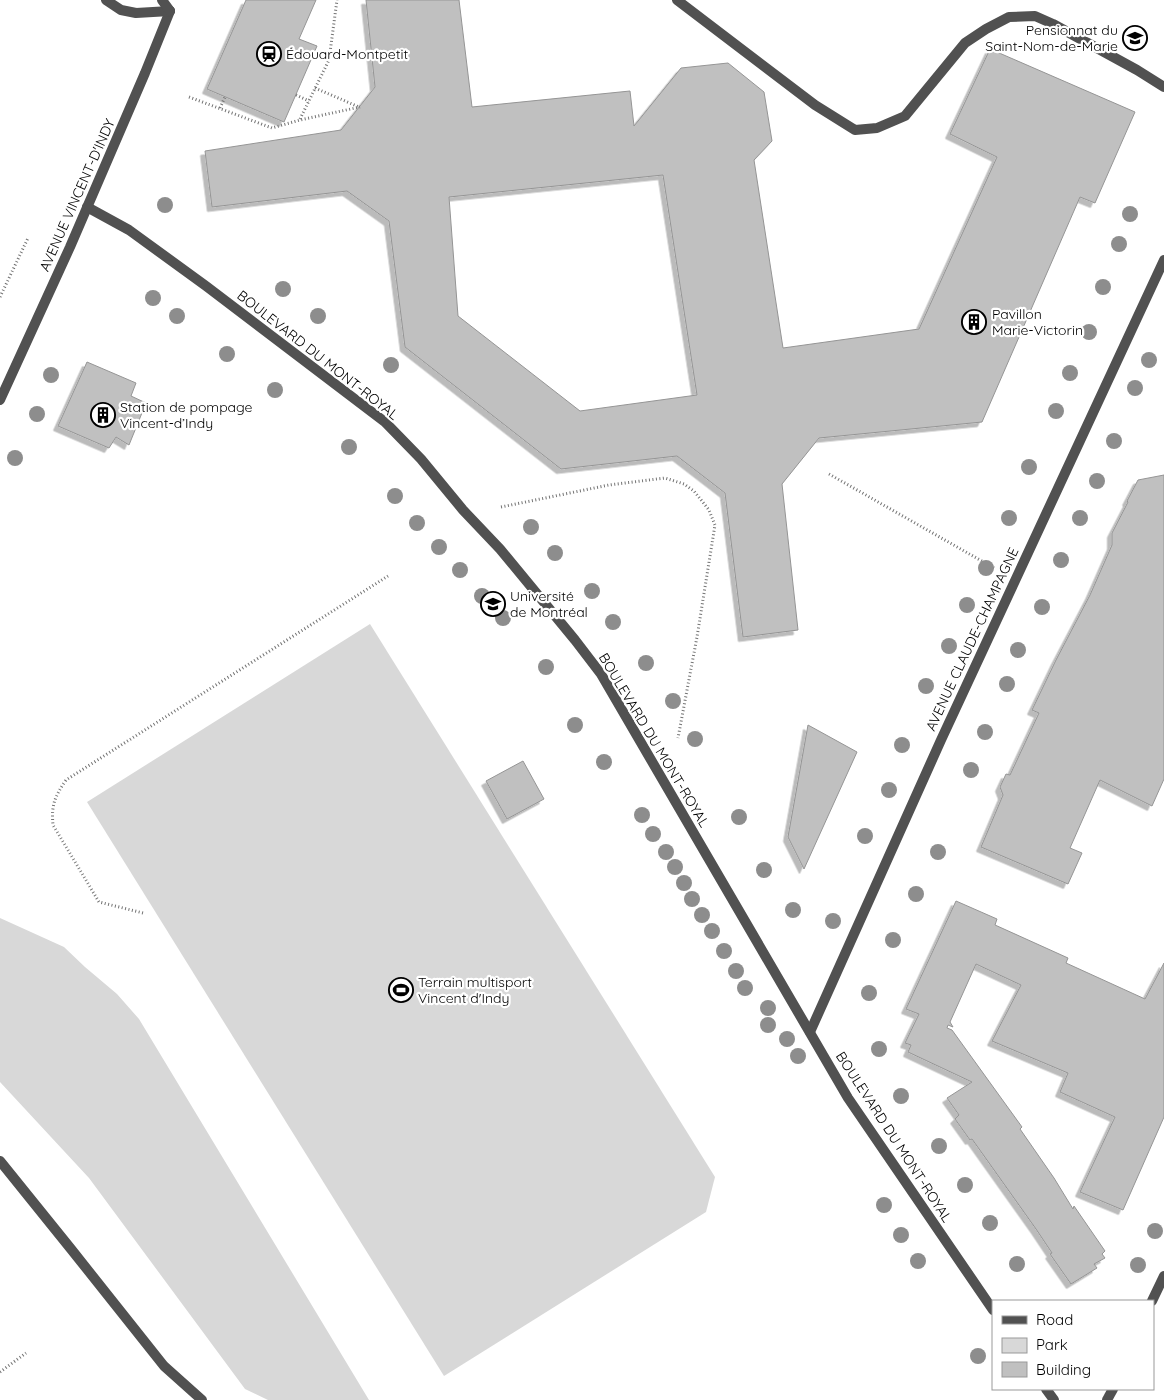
<svg xmlns="http://www.w3.org/2000/svg" width="1164" height="1400" viewBox="0 0 1164 1400" font-family="Quicksand,sans-serif">
<style>
.green{fill:#d8d8d8}
.building{fill:#c0c0c0;stroke:#959595;fill-rule:evenodd;filter:url(#shadow)}
.lines{fill:none;stroke-linecap:round;stroke-linejoin:round}
.path{stroke:#737373;stroke-width:3;stroke-dasharray:1 2.5;stroke-linecap:butt}
.service{stroke:#515151;stroke-width:10}
.minor{stroke:#515151;stroke-width:10}
.tertiary{stroke:#515151;stroke-width:10}
.tree{fill:#8d8d8d}
.labels{text-anchor:middle;dominant-baseline:central;stroke-width:4.5;stroke-linejoin:round;paint-order:stroke}
.poi-label{font-size:14px;fill:#000;stroke:#fff;text-anchor:start}
.street-label{font-size:14px;fill:#000;stroke:#fff}
</style>
<defs>
<filter id="shadow"><feDropShadow dx="-4.5" dy="4.5" stdDeviation="0" flood-color="#0004"/></filter>
</defs>
<rect width="100%" height="100%" fill="#fff"/>
<g class="green">
<path d="M370,624L715,1177L706,1212L444,1376L87,802Z"/>
<path d="M0,918L64,947L85,967L117,994L139,1019L369,1400H268L245,1389L89,1178L0,1082Z"/>
</g>
<g class="building">
<path d="M246,0H316L299,39L317,46L284,122L207,89Z"/>
<path d="M366,0H459L472,107L630,91L634,126L681,68L728,63L764,92L772,141L754,160L783,348L919,329L997,157L950,134L990,49L1135,112L1095,203L1080,197L982,422L819,438L782,484L798,630L743,637L725,493L677,456L561,469L405,347L389,221L347,191L212,207L205,151L341,130L375,87ZM663,175L697,395L580,411L458,316L449,197Z"/>
<path d="M87,362L136,383L131,396L146,403L129,445L116,437L109,448L58,426Z"/>
<path d="M1164,475V779L1152,806L1100,780L1070,848L1082,853L1068,884L981,847L1003,795L1000,787L1006,774L1010,775L1039,713L1032,710L1056,660L1090,595L1112,545V533L1128,502L1127,501L1138,480Z"/>
<path d="M808,725L857,752L804,869L788,837Z"/>
<path d="M523,761L544,799L507,819L486,781Z"/>
<path d="M956,901L997,919L995,925L1068,958L1066,963L1145,999L1164,963V1117L1123,1210L1080,1192L1115,1117L1060,1092L1068,1073L992,1041L1021,985L976,964L950,1022L953,1027L948,1025L947,1028L952,1030L1022,1127L1020,1129L1054,1178L1073,1209L1074,1206L1105,1251L1102,1254L1105,1258L1094,1264L1097,1268L1071,1284L1050,1254L1052,1253L1036,1229L972,1139L970,1140L955,1119L959,1115L947,1098L972,1082L908,1052L911,1045L905,1043L919,1014L906,1009Z"/>
</g>
<g class="lines">
<g class="path">
<path d="M315,88L359,107"/>
<path d="M296,95L309,101"/>
<path d="M189,97L272,128L300,120L360,107"/>
<path d="M220,108L225,97"/>
<path d="M300,119L329,60L337,0"/>
<path d="M0,297L28,238"/>
<path d="M829,474L994,568"/>
<path d="M501,507L609,485L665,478L684,484L694,491L709,510L715,525L697,637L678,738"/>
<path d="M143,913L99,902L53,825C51,805 55,796 66,780L388,576"/>
<path d="M0,1372L26,1353"/>
</g>
<g class="service">
<path d="M677,0L815,105L855,130L877,128L905,116L965,43L986,29L1009,17L1035,16L1053,24L1137,70L1164,87"/>
<path d="M0,1161L71,1249L164,1366L202,1400"/>
</g>
<g class="minor">
<path d="M87,207L129,230L206,286L385,422L421,459L463,510L500,549L575,640L601,674L848,1098L993,1310"/>
<path d="M0,400L70,247L145,73L170,11"/>
<path d="M810,1032L941,740L1164,260"/>
<path d="M1152,1301L1164,1276"/>
<path d="M1046,1389L1054,1400"/>
<path d="M1107,1400L1113,1389"/>
</g>
<g class="tertiary">
<path d="M106,0L121,10L136,13L170,11"/>
<path d="M162,0L170,11"/>
</g>
</g>
<g class="tree">
<circle cx="165" cy="205" r="8"/>
<circle cx="1130" cy="214" r="8"/>
<circle cx="1119" cy="244" r="8"/>
<circle cx="1103" cy="287" r="8"/>
<circle cx="283" cy="289" r="8"/>
<circle cx="153" cy="298" r="8"/>
<circle cx="177" cy="316" r="8"/>
<circle cx="318" cy="316" r="8"/>
<circle cx="1089" cy="332" r="8"/>
<circle cx="227" cy="354" r="8"/>
<circle cx="1149" cy="360" r="8"/>
<circle cx="391" cy="365" r="8"/>
<circle cx="1070" cy="373" r="8"/>
<circle cx="51" cy="375" r="8"/>
<circle cx="1135" cy="388" r="8"/>
<circle cx="275" cy="390" r="8"/>
<circle cx="1056" cy="411" r="8"/>
<circle cx="37" cy="414" r="8"/>
<circle cx="1114" cy="441" r="8"/>
<circle cx="349" cy="447" r="8"/>
<circle cx="15" cy="458" r="8"/>
<circle cx="1029" cy="467" r="8"/>
<circle cx="1097" cy="481" r="8"/>
<circle cx="395" cy="496" r="8"/>
<circle cx="1009" cy="518" r="8"/>
<circle cx="1080" cy="518" r="8"/>
<circle cx="417" cy="523" r="8"/>
<circle cx="531" cy="527" r="8"/>
<circle cx="439" cy="547" r="8"/>
<circle cx="555" cy="553" r="8"/>
<circle cx="1061" cy="560" r="8"/>
<circle cx="986" cy="568" r="8"/>
<circle cx="460" cy="570" r="8"/>
<circle cx="592" cy="591" r="8"/>
<circle cx="482" cy="596" r="8"/>
<circle cx="967" cy="605" r="8"/>
<circle cx="1042" cy="607" r="8"/>
<circle cx="503" cy="618" r="8"/>
<circle cx="613" cy="622" r="8"/>
<circle cx="949" cy="646" r="8"/>
<circle cx="1018" cy="650" r="8"/>
<circle cx="646" cy="663" r="8"/>
<circle cx="546" cy="667" r="8"/>
<circle cx="1007" cy="684" r="8"/>
<circle cx="926" cy="686" r="8"/>
<circle cx="673" cy="701" r="8"/>
<circle cx="575" cy="725" r="8"/>
<circle cx="985" cy="732" r="8"/>
<circle cx="695" cy="739" r="8"/>
<circle cx="902" cy="745" r="8"/>
<circle cx="604" cy="762" r="8"/>
<circle cx="971" cy="770" r="8"/>
<circle cx="889" cy="790" r="8"/>
<circle cx="642" cy="815" r="8"/>
<circle cx="739" cy="817" r="8"/>
<circle cx="653" cy="834" r="8"/>
<circle cx="865" cy="836" r="8"/>
<circle cx="666" cy="852" r="8"/>
<circle cx="938" cy="852" r="8"/>
<circle cx="675" cy="867" r="8"/>
<circle cx="764" cy="870" r="8"/>
<circle cx="684" cy="883" r="8"/>
<circle cx="916" cy="894" r="8"/>
<circle cx="692" cy="899" r="8"/>
<circle cx="793" cy="910" r="8"/>
<circle cx="702" cy="915" r="8"/>
<circle cx="833" cy="921" r="8"/>
<circle cx="712" cy="931" r="8"/>
<circle cx="893" cy="940" r="8"/>
<circle cx="724" cy="951" r="8"/>
<circle cx="736" cy="971" r="8"/>
<circle cx="745" cy="988" r="8"/>
<circle cx="869" cy="993" r="8"/>
<circle cx="768" cy="1008" r="8"/>
<circle cx="768" cy="1025" r="8"/>
<circle cx="787" cy="1039" r="8"/>
<circle cx="879" cy="1049" r="8"/>
<circle cx="798" cy="1056" r="8"/>
<circle cx="901" cy="1096" r="8"/>
<circle cx="939" cy="1146" r="8"/>
<circle cx="965" cy="1185" r="8"/>
<circle cx="884" cy="1205" r="8"/>
<circle cx="990" cy="1223" r="8"/>
<circle cx="1155" cy="1231" r="8"/>
<circle cx="901" cy="1235" r="8"/>
<circle cx="918" cy="1261" r="8"/>
<circle cx="1017" cy="1264" r="8"/>
<circle cx="1138" cy="1265" r="8"/>
<circle cx="978" cy="1356" r="8"/>
</g>
<defs>
<symbol id="school-ring" viewBox="-11 -11 22 22"><circle r="9.5" fill="#fff" stroke="#000" stroke-width="1.5"/><path d="M0-5L7-2L0 1L-7-2ZM-4 1L0 2.5L4 1V4Q0 6-4 4Z" fill="#000"/></symbol>
<symbol id="station-ring" viewBox="-11 -11 22 22"><circle r="9.5" fill="#fff" stroke="#000" stroke-width="1.5"/><path d="M-3-6H3Q5-6 5-4V2Q5 4 3 4L4.5 6H3L1.5 4h-3L-3 6H-4.5L-3 4Q-5 4-5 2V-4Q-5-6-3-6ZM-3.5-4v3h7v-3ZM-3.5 1v1.5H-2V1ZM2 1v1.5H3.5V1Z" fill="#000"/></symbol>
<symbol id="building-ring" viewBox="-11 -11 22 22"><circle r="9.5" fill="#fff" stroke="#000" stroke-width="1.5"/><path d="M-4-6H4V6H1V3H-1V6H-4ZM-2.5-4.3h1.7v1.8h-1.7ZM.8-4.3h1.7v1.8H.8ZM-2.5-1h1.7V.8h-1.7ZM.8-1h1.7V.8H.8Z" fill="#000"/></symbol>
<symbol id="university-ring" viewBox="-11 -11 22 22"><circle r="9.5" fill="#fff" stroke="#000" stroke-width="1.5"/><path d="M0-5L7-2L0 1L-7-2ZM-4 1L0 2.5L4 1V4Q0 6-4 4Z" fill="#000"/></symbol>
<symbol id="stadium-ring" viewBox="-11 -11 22 22"><circle r="9.5" fill="#fff" stroke="#000" stroke-width="1.5"/><path d="M0-5a6.5 5 0 1 0 0 10a6.5 5 0 1 0 0-10ZM-3.5-1.8h7v3.6h-7Z" fill="#000"/></symbol>
</defs>
<g fill-rule="evenodd">
<use href="#school-ring" x="1121" y="24" width="28" height="28"/>
<use href="#station-ring" x="255" y="40" width="28" height="28"/>
<use href="#building-ring" x="960" y="308" width="28" height="28"/>
<use href="#building-ring" x="89" y="401" width="28" height="28"/>
<use href="#university-ring" x="479" y="590" width="28" height="28"/>
<use href="#stadium-ring" x="387" y="976" width="28" height="28"/>
</g>
<g class="labels">
<g class="poi-label">
<text x="1118" y="30" text-anchor="end">Pensionnat du<tspan x="1118" dy="16">Saint-Nom-de-Marie</tspan></text>
<text x="286" y="54">Édouard-Montpetit</text>
<text x="992" y="314">Pavillon<tspan x="992" dy="16">Marie-Victorin</tspan></text>
<text x="120" y="407">Station de pompage<tspan x="120" dy="16">Vincent-d’Indy</tspan></text>
<text x="510" y="596">Université<tspan x="510" dy="16">de Montréal</tspan></text>
<text x="418" y="982">Terrain multisport<tspan x="418" dy="16">Vincent d'Indy</tspan></text>
</g>
<g class="street-label">
<text transform="translate(77 195) rotate(-66)">AVENUE VINCENT-D'INDY</text>
<text transform="translate(318 355) rotate(38)">BOULEVARD DU MONT-ROYAL</text>
<text transform="translate(972 639) rotate(-65)">AVENUE CLAUDE-CHAMPAGNE</text>
<text transform="translate(654 740) rotate(59)">BOULEVARD DU MONT-ROYAL</text>
<text transform="translate(894 1137) rotate(57)">BOULEVARD DU MONT-ROYAL</text>
</g>
</g>
<rect x="992" y="1300" width="162" height="90" fill="#ffffff" stroke="#999999"/>
<rect x="1002" y="1316" width="25" height="8" fill="#515151" stroke="#999999"/>
<text x="1036" y="1325" font-size="15" fill="#000000">Road</text>
<rect x="1002" y="1338" width="25" height="15" fill="#d8d8d8" stroke="#999999"/>
<text x="1036" y="1350" font-size="15" fill="#000000">Park</text>
<rect x="1002" y="1362" width="25" height="15" fill="#c0c0c0" stroke="#999999"/>
<text x="1036" y="1375" font-size="15" fill="#000000">Building</text>
</svg>
